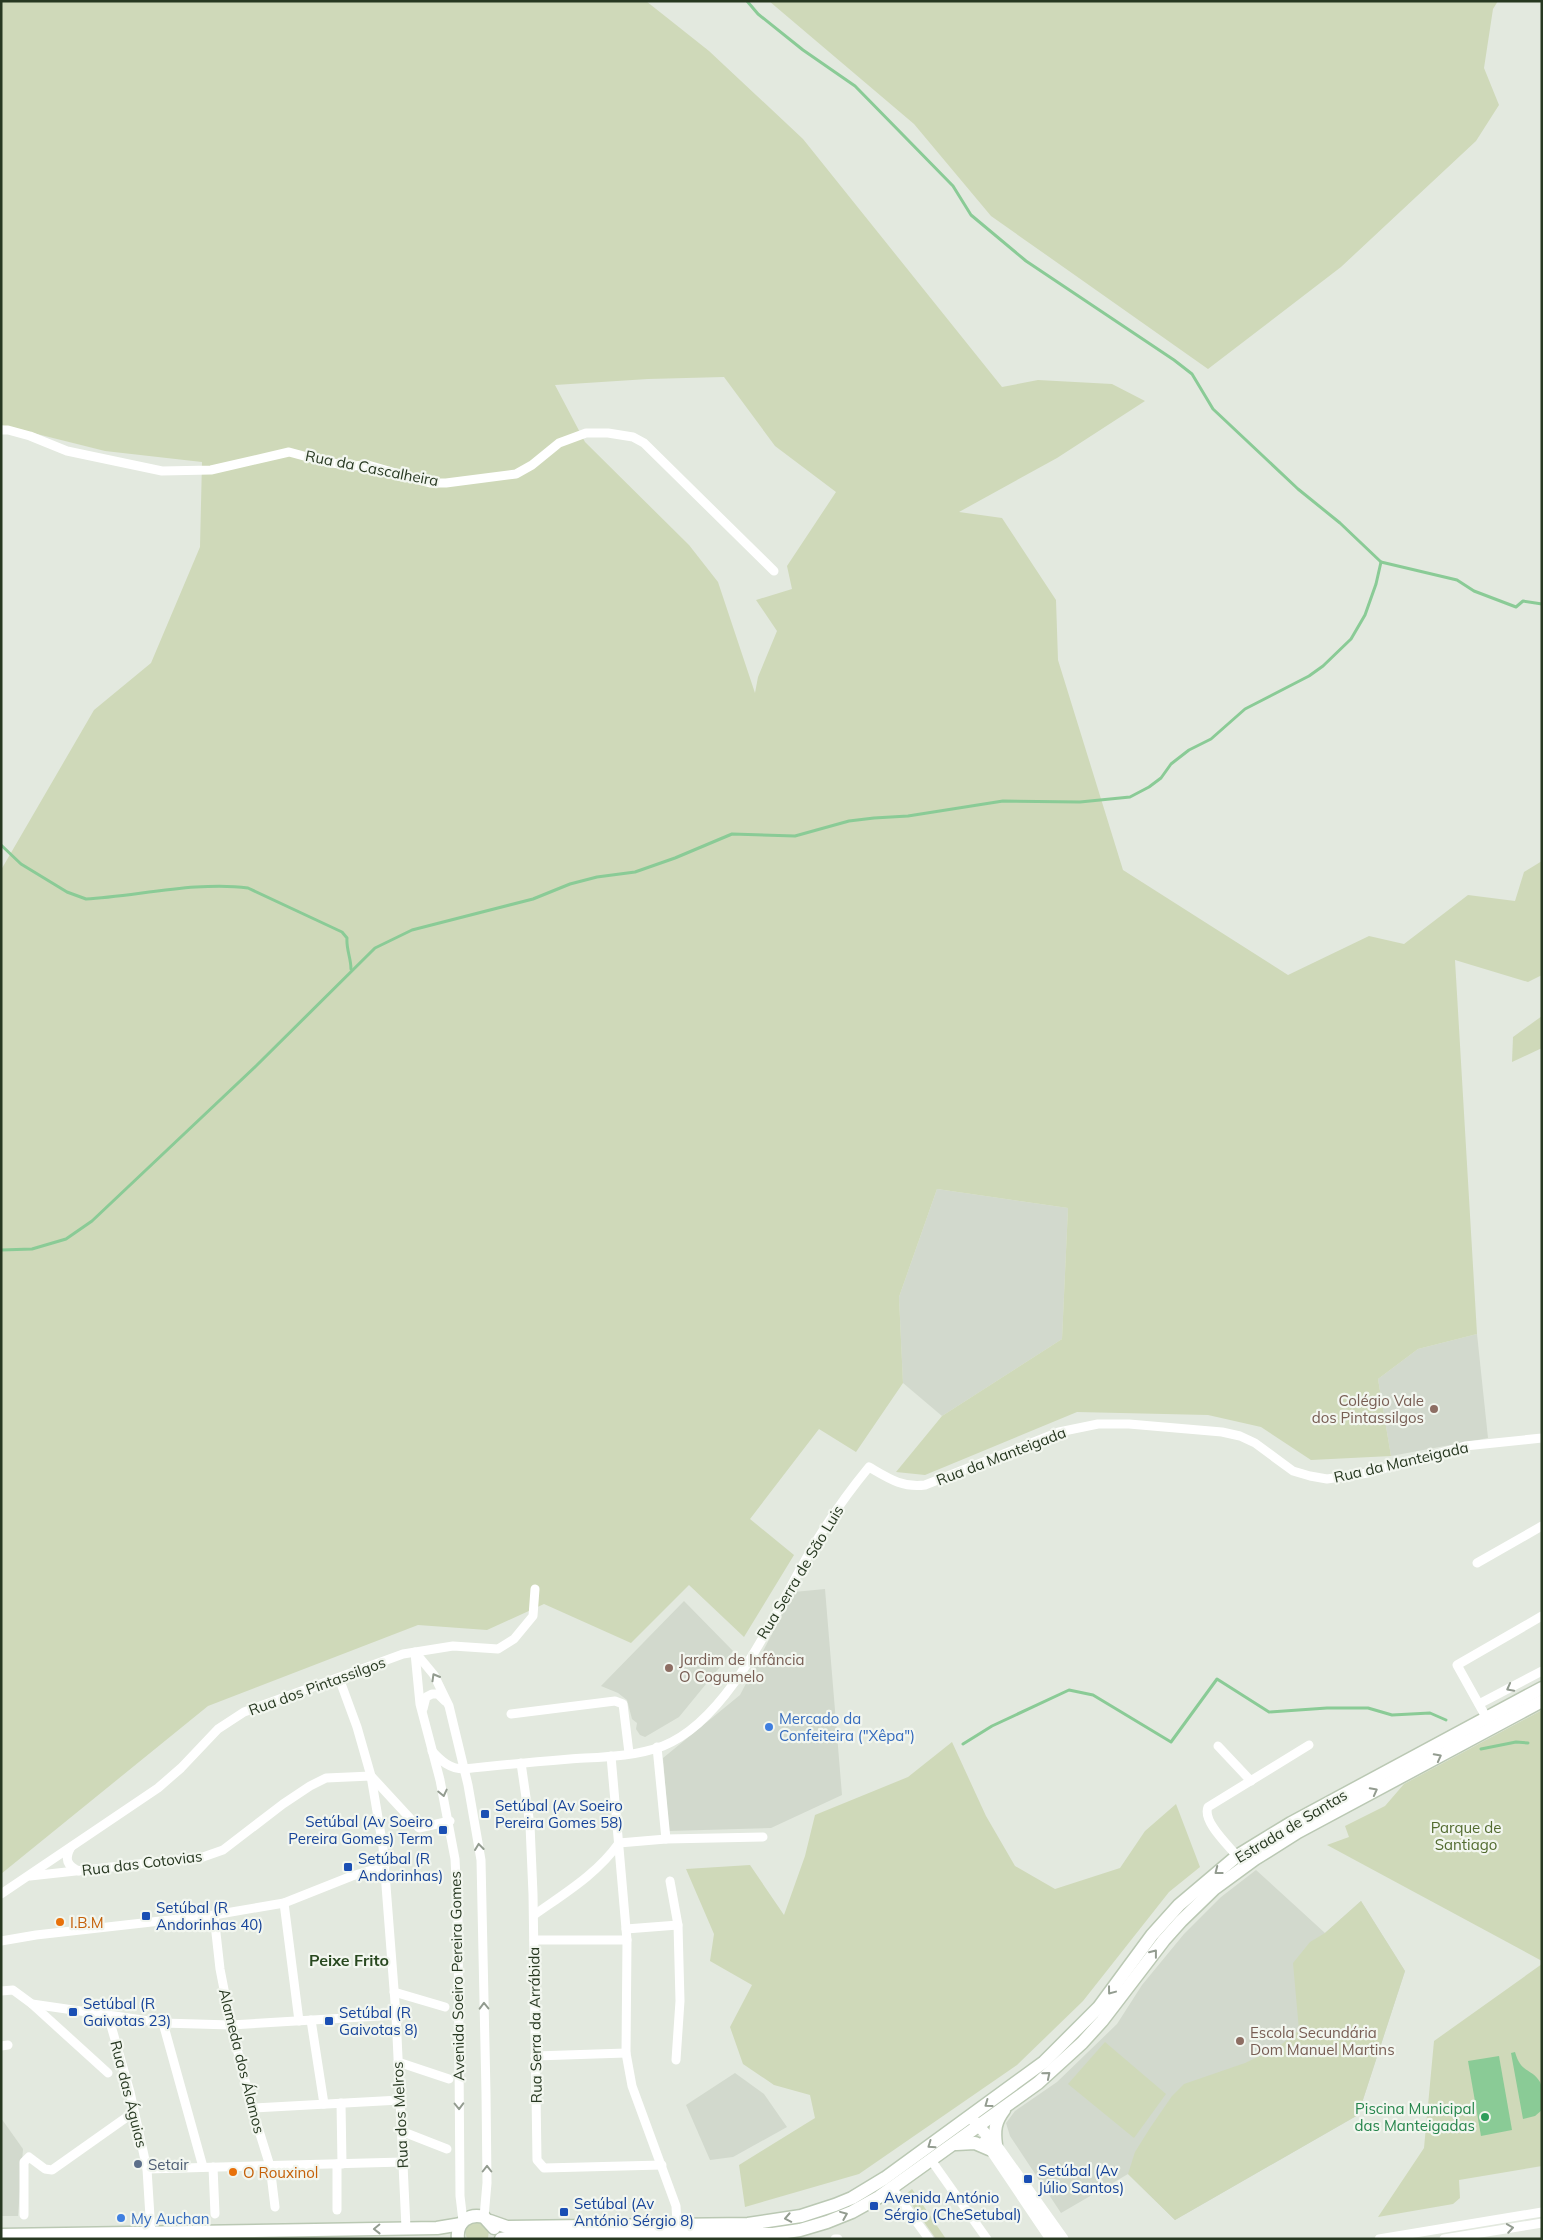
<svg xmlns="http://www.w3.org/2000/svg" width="1543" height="2240" viewBox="0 0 1543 2240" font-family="Mulish,sans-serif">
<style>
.built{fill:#d2d9cd}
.green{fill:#cfd9b9;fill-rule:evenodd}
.water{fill:#8acb96}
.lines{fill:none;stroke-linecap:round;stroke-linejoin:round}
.stream{stroke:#8acb96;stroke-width:3}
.secondary-casing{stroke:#bac8b3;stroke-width:15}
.minor{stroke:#fff;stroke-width:9}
.tertiary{stroke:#fff;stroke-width:11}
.secondary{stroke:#fff;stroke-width:12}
.oneway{stroke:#939c90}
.education-dot{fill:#8d6e63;stroke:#f2f6ef;stroke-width:2}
.shop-dot{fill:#3f7fe0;stroke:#f2f6ef;stroke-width:2}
.transit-dot{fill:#1a4fb4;stroke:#f2f6ef;stroke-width:2}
.food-dot{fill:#e8710a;stroke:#f2f6ef;stroke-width:2}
.leisure-dot{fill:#2e9e5b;stroke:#f2f6ef;stroke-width:2}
.service-dot{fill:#5c6f8a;stroke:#f2f6ef;stroke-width:2}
.labels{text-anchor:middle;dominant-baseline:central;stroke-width:4.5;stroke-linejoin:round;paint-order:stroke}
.street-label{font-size:15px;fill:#273821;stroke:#f2f6ef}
.education-label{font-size:15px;fill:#785e54;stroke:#f2f6ef;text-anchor:start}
.shop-label{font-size:15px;fill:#366cbe;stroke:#f2f6ef;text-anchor:start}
.transit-label{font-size:15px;fill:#164399;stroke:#f2f6ef;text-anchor:start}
.park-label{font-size:15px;fill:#526b2f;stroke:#f2f6ef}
.food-label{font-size:15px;fill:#c56008;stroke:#f2f6ef;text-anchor:start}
.leisure-label{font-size:15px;fill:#27864d;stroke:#f2f6ef;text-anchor:end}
.service-label{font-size:15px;fill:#4e5e75;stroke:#f2f6ef;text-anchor:start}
.neighbourhood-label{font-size:16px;font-weight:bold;fill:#28481f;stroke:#f2f6ef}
</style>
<rect width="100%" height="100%" fill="#e3e9df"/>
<g class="built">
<path d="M937,1189L1068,1208L1062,1339L942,1416L903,1383L899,1297Z"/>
<path d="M1477,1334L1488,1438L1391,1456L1378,1379L1418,1349Z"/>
<path d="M825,1589L842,1795L771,1828L669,1831L663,1758L740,1695L794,1592Z"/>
<path d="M684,1601L733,1651L679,1717L645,1737L640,1735L636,1729L637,1723L632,1719L627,1700L618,1693L601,1686Z"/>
<path d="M1256,1870L1325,1933L1361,1901L1405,1971L1358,2115L1175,2220L1128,2174L1061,2213L1010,2136L1006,2123L1015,2111L1057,2082L1117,2024L1142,1985L1184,1934L1221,1897Z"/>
<path d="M735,2073L764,2094L787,2127L733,2157L710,2160L686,2105Z"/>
<path d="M1,2118L23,2149L18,2216H1Z"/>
</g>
<g class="green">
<path d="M1,1H646L709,51L803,139L1002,387L1038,380L1112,384L1145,401L1057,458L959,512L1002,518L1056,600L1058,660L1123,870L1288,975L1369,936L1404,944L1468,895L1515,901L1524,872L1542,861V975L1528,982L1455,960L1477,1334L1418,1349L1378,1379L1391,1456L1311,1460L1261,1427L1208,1415L1077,1412L925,1475L896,1472L942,1416L1062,1339L1068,1208L937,1189L899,1297L903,1383L856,1452L819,1429L750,1519L794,1555L744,1637L689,1585L631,1643L544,1604L487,1630L418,1625L208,1706L1,1874V870L94,710L151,663L200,547L202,462L105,451L1,425ZM724,377L775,446L836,492L787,566L792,589L756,600L777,631L758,677L755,693L718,582L689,545L585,442L555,385L648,379Z"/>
<path d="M769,1H1498L1493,9L1484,68L1499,105L1476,141L1341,267L1208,369L991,216L914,124Z"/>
<path d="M1542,1016V1048L1512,1062L1513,1037Z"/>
<path d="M1542,1710V1961L1327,1845L1349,1837L1345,1826L1385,1806L1404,1784Z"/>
<path d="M952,1742L986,1816L1015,1866L1055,1889L1120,1868L1145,1831L1176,1804L1200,1867L1169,1892L1083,2001L1017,2065L859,2174L745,2207L739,2165L815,2118L810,2095L774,2085L743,2064L730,2027L752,1985L710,1961L714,1934L686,1869L750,1865L784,1915L805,1856L815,1815L908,1777Z"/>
<path d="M1361,1901L1405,1971L1358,2115L1175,2220L1128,2174L1135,2152L1150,2128L1172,2096L1184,2084L1245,2063L1277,2048L1299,2030L1293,1963L1310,1942L1325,1933Z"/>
<path d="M1542,1964V2166L1459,2180L1460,2198L1453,2204L1378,2217L1424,2148L1434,2041Z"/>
<path d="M1105,2042L1166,2094L1134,2138L1068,2084Z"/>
<path d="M912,2189L946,2239H936L905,2195Z"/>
<path d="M479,2220L489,2230L488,2238L467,2239L465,2232L468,2225Z"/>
</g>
<g class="water">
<path d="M1515,2052C1521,2074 1532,2068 1540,2082C1543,2088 1542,2102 1542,2110L1535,2116L1523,2119L1511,2053Z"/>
<path d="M1499,2056L1512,2130L1481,2136L1468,2061Z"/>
</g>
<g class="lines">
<g class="stream">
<path d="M747,1L758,14L803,50L855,86L953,186L971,215L1026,261L1174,360L1192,374L1213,409L1298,489L1340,523L1381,562L1457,580L1474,591L1516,607L1523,601L1542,604"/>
<path d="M1,845L21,864L67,892L86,899C136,896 199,881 248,888L342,932L347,938C346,949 351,958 351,969"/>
<path d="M1,1250L32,1249L66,1239L92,1221L257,1065L375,948L412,930L533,899L570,884L597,877L635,872L675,858L732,834L795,836L849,821L874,818L908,816L1003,801L1080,802L1130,797L1149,787L1161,778L1171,764L1189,750L1211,739L1245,709L1309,676L1323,666L1351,639L1365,615L1376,584L1381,562"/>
<path d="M963,1744L992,1726L1069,1690L1093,1695L1171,1742L1217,1679L1269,1712L1327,1708H1368L1392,1715L1430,1713L1446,1720"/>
<path d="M1481,1749L1516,1742L1528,1743"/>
</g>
<defs>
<g id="secondary">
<path d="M956,2144L975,2143L989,2149"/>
<path d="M996,2145C994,2130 995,2122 1004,2110"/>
<path d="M490,2221L507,2227L748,2224L801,2216L835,2205L852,2198L885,2178L1044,2062L1099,2007L1152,1935L1179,1905L1237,1856L1291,1823L1542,1688"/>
<path d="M1,2235L437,2228L461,2224"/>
<path d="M458,2239C456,2222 469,2213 484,2217L494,2228"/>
<path d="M501,2239L523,2235L773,2234L800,2230L827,2222L852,2212L879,2197L1038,2083L1082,2043L1102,2021L1164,1940L1181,1921L1214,1889L1255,1859L1298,1832L1542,1701"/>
</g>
</defs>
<use href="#secondary" class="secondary-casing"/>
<g class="minor">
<path d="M1,430H8L30,436L67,451L162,471L211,470L289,452L326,462L352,466L368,465L430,483H446L516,474L532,465L559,443L586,433H608L633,437L644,443L774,571"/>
<path d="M1477,1563L1542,1526"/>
<path d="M415,1652L434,1675L449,1706L468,1785L481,1860L486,2093L487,2183L484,2217"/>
<path d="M415,1653L420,1704L440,1780L455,1859L458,1918L460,2196L463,2221"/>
<path d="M339,1678L357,1727L371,1776L383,1847L396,2015L406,2228"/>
<path d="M1479,1704L1542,1671"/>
<path d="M423,1709L426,1697L432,1694H438L445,1701"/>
<path d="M511,1714L615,1701L623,1704L629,1753"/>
<path d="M1486,1717L1457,1665L1542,1616"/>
<path d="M1218,1746L1251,1781"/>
<path d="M432,1751C441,1761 450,1769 464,1769C499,1765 534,1762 570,1759C600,1757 634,1757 663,1746C729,1720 773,1616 807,1557C825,1525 846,1495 869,1467C888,1478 902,1488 925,1485L1059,1432L1098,1424H1129L1222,1432L1240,1436L1255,1443L1293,1471L1310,1476L1327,1479L1368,1473L1465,1446L1542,1438"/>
<path d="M611,1756L627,1940L626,2053L632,2086L676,2206L677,2224"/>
<path d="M521,1763L530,1825L533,1894L537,2160L544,2168L662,2165"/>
<path d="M666,1839L763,1837"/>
<path d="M619,1843L666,1839L657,1747"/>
<path d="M71,1847C64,1859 67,1866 79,1871"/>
<path d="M1237,1856C1228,1845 1202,1821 1208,1807L1309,1745"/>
<path d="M30,1876L203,1857L223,1850L283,1804L310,1786L326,1778L371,1776L419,1828L450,1821"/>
<path d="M670,1881L678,1925L680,2001L676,2060"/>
<path d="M1,1894L158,1788L181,1768L218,1729L244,1712L403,1654L453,1646L498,1649L514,1639L533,1616L535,1589"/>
<path d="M284,1903L299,2021"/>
<path d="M214,1915L220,1969L231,2025L252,2108L270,2166L275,2207"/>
<path d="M534,1915C565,1893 597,1874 619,1843"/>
<path d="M626,1929L678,1925"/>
<path d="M534,1940H627"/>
<path d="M1,1941L36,1935L214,1915L284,1903L352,1876L385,1866"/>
<path d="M1,1991L13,1990L32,2004L163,2023L231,2025L396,2015"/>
<path d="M394,1992L445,2007"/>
<path d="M32,2004L108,2073"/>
<path d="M108,2015L130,2092L147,2169L151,2233"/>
<path d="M311,2020L324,2104"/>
<path d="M163,2023L203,2167"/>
<path d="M1,2046L8,2045"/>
<path d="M535,2056L626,2053"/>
<path d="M398,2062L449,2079"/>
<path d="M341,2103L342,2164"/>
<path d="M252,2108L400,2100"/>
<path d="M401,2131L447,2149"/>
<path d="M931,2160L987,2239"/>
<path d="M213,2167L215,2214"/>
<path d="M147,2169L403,2162"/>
<path d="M892,2188L929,2239"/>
<path d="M337,2210V2164"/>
<path d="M24,2215V2162L29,2157L45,2169L52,2170L134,2112"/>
<path d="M835,2239H838"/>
<path d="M1379,2239L1542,2212"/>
<path d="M1444,2239L1542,2223"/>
</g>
<g class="tertiary">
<path d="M974,2121L996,2145L1063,2239"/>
<path d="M985,2141L1051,2239"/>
</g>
<use href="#secondary" class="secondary"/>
</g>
<defs><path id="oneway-chevron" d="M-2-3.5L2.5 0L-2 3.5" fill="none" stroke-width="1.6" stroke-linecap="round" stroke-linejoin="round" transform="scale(1.25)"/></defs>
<g class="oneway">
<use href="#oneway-chevron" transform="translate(435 1677) rotate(-120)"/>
<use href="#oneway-chevron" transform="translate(1510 1688) rotate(152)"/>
<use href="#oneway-chevron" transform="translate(1438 1757) rotate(-28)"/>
<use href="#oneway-chevron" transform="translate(1374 1791) rotate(-28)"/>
<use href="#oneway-chevron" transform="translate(443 1793) rotate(77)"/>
<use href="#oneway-chevron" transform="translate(479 1847) rotate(-97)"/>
<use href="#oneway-chevron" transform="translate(1218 1871) rotate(142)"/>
<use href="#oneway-chevron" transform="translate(1154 1953) rotate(-52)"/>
<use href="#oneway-chevron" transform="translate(1111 1991) rotate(127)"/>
<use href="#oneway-chevron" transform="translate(484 2006) rotate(-91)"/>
<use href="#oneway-chevron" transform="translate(1047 2075) rotate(-40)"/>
<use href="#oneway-chevron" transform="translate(988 2104) rotate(144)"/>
<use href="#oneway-chevron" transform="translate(459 2106) rotate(89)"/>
<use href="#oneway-chevron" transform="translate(931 2145) rotate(145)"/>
<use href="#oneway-chevron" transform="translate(487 2169) rotate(-90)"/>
<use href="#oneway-chevron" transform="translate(844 2215) rotate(-22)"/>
<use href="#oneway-chevron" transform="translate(788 2218) rotate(169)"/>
<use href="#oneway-chevron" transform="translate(1510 2228) rotate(-9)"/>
<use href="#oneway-chevron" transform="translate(377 2229) rotate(179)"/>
</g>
<g class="education-dot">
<circle cx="1434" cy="1409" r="5"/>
<circle cx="669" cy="1668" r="5"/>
<circle cx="1240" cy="2041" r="5"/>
</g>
<g class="shop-dot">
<circle cx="769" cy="1727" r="5"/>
<circle cx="121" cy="2218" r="5"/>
</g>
<g class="transit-dot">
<rect x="480" y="1809" width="10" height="10" rx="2.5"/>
<rect x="438" y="1825" width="10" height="10" rx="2.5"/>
<rect x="343" y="1862" width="10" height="10" rx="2.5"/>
<rect x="141" y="1911" width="10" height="10" rx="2.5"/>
<rect x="68" y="2007" width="10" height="10" rx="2.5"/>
<rect x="324" y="2016" width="10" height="10" rx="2.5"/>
<rect x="1023" y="2174" width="10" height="10" rx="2.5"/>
<rect x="869" y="2201" width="10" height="10" rx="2.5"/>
<rect x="559" y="2207" width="10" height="10" rx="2.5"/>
</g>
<g class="food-dot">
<circle cx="60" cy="1922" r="5"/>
<circle cx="233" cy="2172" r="5"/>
</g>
<circle class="leisure-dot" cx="1485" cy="2117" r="5"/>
<circle class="service-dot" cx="138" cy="2164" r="5"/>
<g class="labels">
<g class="street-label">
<text transform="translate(372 468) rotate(11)">Rua da Cascalheira</text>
<text transform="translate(1001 1456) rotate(-21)">Rua da Manteigada</text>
<text transform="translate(1401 1462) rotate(-13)">Rua da Manteigada</text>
<text transform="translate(800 1572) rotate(-59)">Rua Serra de São Luis</text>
<text transform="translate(317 1686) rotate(-20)">Rua dos Pintassilgos</text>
<text transform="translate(1291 1826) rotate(-31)">Estrada de Santas</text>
<text transform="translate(142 1863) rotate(-7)">Rua das Cotovias</text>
<text transform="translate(457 1976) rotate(-91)">Avenida Soeiro Pereira Gomes</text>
<text transform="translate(535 2025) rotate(-91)">Rua Serra da Arrábida</text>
<text transform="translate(242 2061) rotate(76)">Alameda dos Álamos</text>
<text transform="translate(129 2094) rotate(76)">Rua das Águias</text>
<text transform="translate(400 2115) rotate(-93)">Rua dos Melros</text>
</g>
<g class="education-label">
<text x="1424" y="1400" text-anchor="end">Colégio Vale<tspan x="1424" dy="17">dos Pintassilgos</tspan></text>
<text x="679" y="1659">Jardim de Infância<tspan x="679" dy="17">O Cogumelo</tspan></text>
<text x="1250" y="2032">Escola Secundária<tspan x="1250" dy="17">Dom Manuel Martins</tspan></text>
</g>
<g class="shop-label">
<text x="779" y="1718">Mercado da<tspan x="779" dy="17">Confeiteira ("Xêpa")</tspan></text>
<text x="131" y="2218">My Auchan</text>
</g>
<g class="transit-label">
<text x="495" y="1805">Setúbal (Av Soeiro<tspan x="495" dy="17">Pereira Gomes 58)</tspan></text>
<text x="433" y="1821" text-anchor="end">Setúbal (Av Soeiro<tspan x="433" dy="17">Pereira Gomes) Term</tspan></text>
<text x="358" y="1858">Setúbal (R<tspan x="358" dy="17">Andorinhas)</tspan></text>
<text x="156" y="1907">Setúbal (R<tspan x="156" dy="17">Andorinhas 40)</tspan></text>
<text x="83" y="2003">Setúbal (R<tspan x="83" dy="17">Gaivotas 23)</tspan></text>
<text x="339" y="2012">Setúbal (R<tspan x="339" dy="17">Gaivotas 8)</tspan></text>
<text x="1038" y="2170">Setúbal (Av<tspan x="1038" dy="17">Júlio Santos)</tspan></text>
<text x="884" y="2197">Avenida António<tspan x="884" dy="17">Sérgio (CheSetubal)</tspan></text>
<text x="574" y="2203">Setúbal (Av<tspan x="574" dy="17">António Sérgio 8)</tspan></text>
</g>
<g class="park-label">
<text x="1466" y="1827">Parque de<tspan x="1466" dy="17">Santiago</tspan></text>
</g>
<g class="food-label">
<text x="70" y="1922">I.B.M</text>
<text x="243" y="2172">O Rouxinol</text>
</g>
<g class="leisure-label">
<text x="1475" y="2108">Piscina Municipal<tspan x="1475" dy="17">das Manteigadas</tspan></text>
</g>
<g class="service-label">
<text x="148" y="2164">Setair</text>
</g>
<g class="neighbourhood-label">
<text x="349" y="1960">Peixe Frito</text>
</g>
</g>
<rect width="1543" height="2240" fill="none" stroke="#273821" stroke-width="5"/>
</svg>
